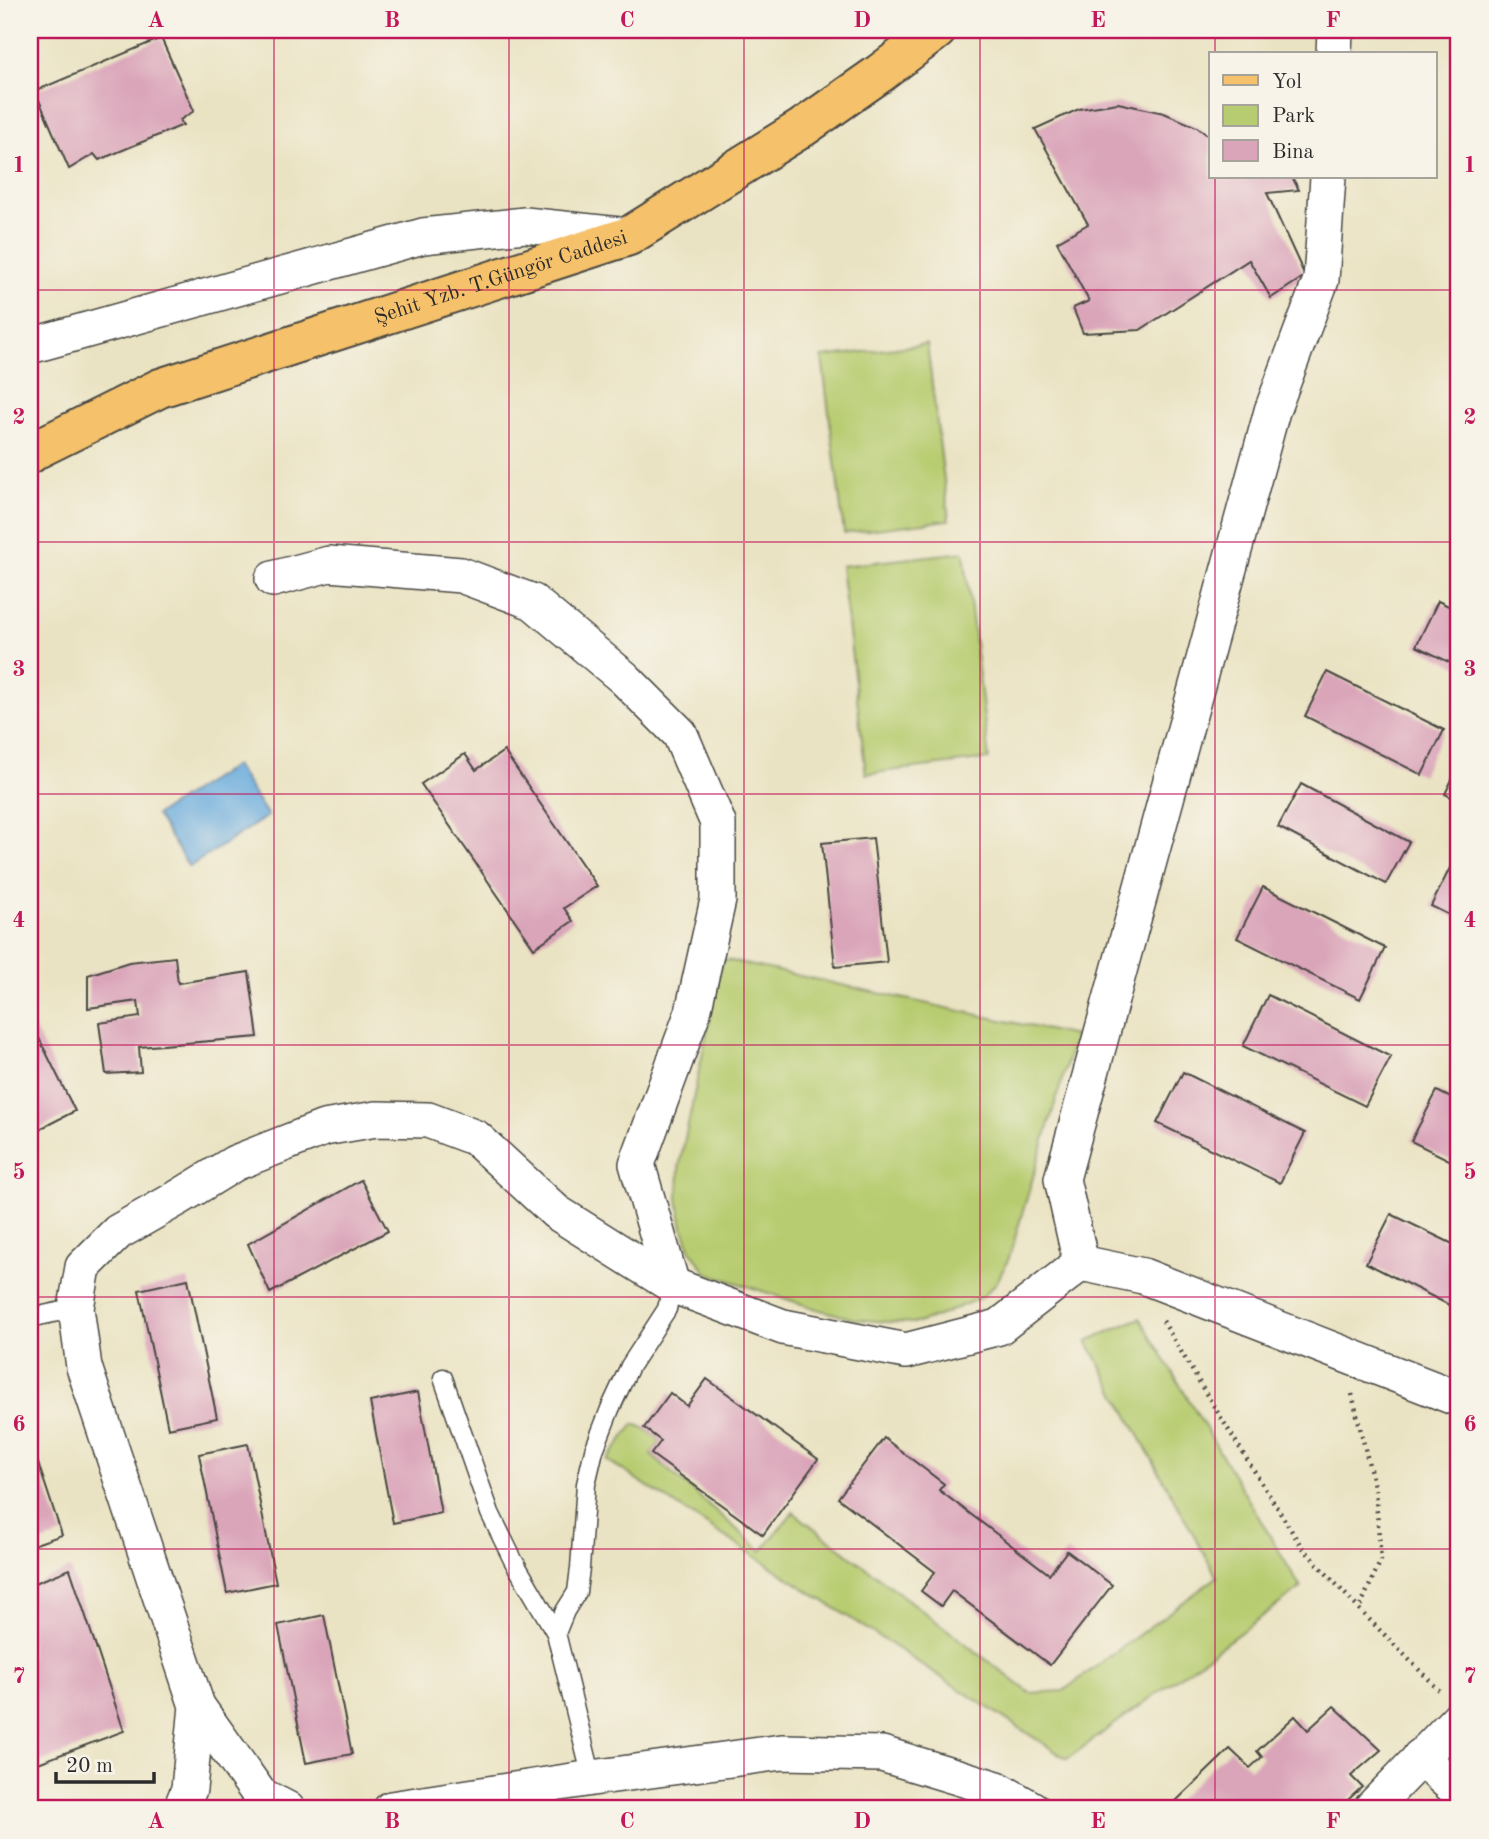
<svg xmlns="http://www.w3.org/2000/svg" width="1489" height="1839" viewBox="0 0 1489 1839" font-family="'Old Standard TT',serif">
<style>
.green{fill:#b7cc70;stroke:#717c4e;stroke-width:2}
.water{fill:#69abdd;stroke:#4a6b84;stroke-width:2}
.building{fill:#daa4b9}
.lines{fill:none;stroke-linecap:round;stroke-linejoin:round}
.lane-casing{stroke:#484742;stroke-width:21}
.street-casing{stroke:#484742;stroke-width:38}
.primary-casing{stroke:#484742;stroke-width:42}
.path{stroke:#484742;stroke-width:4.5;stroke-dasharray:2 5;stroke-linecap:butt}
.lane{stroke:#fff;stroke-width:18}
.street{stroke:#fff;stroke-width:35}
.primary{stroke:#f5c16b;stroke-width:38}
.grid{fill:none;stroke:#c2185b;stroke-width:2;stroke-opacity:0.55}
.labels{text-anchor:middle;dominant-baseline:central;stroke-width:7;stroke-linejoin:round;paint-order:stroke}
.street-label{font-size:21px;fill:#2b2b2b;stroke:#f7f3e8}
.neatline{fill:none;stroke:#c2185b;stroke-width:2.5}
.grid-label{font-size:23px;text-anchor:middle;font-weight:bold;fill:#c2185b}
</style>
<rect width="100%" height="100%" fill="#f7f3e8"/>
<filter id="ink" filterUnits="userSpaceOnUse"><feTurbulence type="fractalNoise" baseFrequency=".0143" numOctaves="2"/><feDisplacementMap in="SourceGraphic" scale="14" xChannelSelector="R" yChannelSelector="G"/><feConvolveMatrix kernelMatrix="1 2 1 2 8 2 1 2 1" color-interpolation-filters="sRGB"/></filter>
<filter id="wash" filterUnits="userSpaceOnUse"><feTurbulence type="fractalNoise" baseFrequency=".00686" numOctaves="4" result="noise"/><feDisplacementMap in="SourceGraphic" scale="28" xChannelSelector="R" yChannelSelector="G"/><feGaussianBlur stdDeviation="1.57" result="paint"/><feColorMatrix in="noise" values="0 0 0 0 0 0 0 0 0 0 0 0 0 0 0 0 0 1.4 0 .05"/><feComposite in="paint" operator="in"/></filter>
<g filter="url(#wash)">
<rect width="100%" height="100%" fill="#eae3c3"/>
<g class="green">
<path d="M927,344L949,520L844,533L822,357Z"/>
<path d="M964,552L989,759L866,774L841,566Z"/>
<path d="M722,959L1075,1036L1009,1258L997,1282L982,1297L941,1315L918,1323L887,1322L854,1319L817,1309L707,1273L691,1251L683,1229L678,1199L679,1168Z"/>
<path d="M1140,1318L1301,1588L1067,1759L607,1460L634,1424L644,1428L661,1441L651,1455L762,1551L793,1512L1030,1693L1063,1691L1217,1577L1087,1341Z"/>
</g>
<path class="water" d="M235,765L268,816L189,867L156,815Z"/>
<g id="blocks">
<g class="building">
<path d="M161,38L194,111L180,120L183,125L99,160L94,154L69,169L35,91Z"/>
<path d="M1118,103L1164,113L1197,127L1211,138V177H1292L1299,190L1267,193L1305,276L1271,298L1249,260L1140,330L1083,333L1073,308L1089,301L1057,242L1088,224L1035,129L1079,109Z"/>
<path d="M1438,601L1459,611V667L1416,646Z"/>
<path d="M1327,672L1444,730L1422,775L1305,716Z"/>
<path d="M504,751L597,886L564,908L573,921L534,948L421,784L465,754L476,770Z"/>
<path d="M1459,765V801L1445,794Z"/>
<path d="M1301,784L1409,842L1386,884L1278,827Z"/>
<path d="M873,838L887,962L835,967L822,843Z"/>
<path d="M1452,864L1459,868V920L1431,906Z"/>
<path d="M1263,887L1385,948L1360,999L1237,938Z"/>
<path d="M175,957L178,983L249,972L258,1037L139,1047L141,1072L106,1074L99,1023L140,1017L138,1001L88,1008V975L129,962Z"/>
<path d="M1268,995L1391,1057L1365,1106L1243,1046Z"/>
<path d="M30,1020L75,1111L30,1134Z"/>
<path d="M1183,1072L1305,1133L1280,1183L1157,1123Z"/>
<path d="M1437,1091L1459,1102V1165L1411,1141Z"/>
<path d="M361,1180L388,1231L270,1293L248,1244Z"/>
<path d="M1391,1214L1459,1247V1310L1366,1263Z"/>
<path d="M188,1279L217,1418L168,1428L139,1290Z"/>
<path d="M707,1379L818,1459L763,1535L651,1454L661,1441L644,1428L670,1393L687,1406Z"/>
<path d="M418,1392L441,1513L393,1523L370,1402Z"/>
<path d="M884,1438L944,1484L939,1490L1049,1574L1067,1551L1112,1585L1050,1665L952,1591L941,1606L921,1591L935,1572L838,1498Z"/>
<path d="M30,1439L62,1535L30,1546Z"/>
<path d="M248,1444L276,1583L227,1593L199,1454Z"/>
<path d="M70,1569L124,1731L30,1766V1585Z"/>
<path d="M324,1615L352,1754L306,1763L278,1625Z"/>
<path d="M1334,1706L1381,1750L1351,1776L1362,1787L1338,1809H1184L1176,1801L1230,1749L1250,1768L1262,1757L1257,1751L1295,1716L1308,1730Z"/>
</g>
</g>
</g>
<g filter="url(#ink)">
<use href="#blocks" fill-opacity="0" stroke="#484742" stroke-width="2"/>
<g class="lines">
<defs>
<g id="lane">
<path d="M30,1318L76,1308"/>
<path d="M443,1378L490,1513L513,1560L556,1633"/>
<path d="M592,1778L556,1633L565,1611L577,1592L580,1568L586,1484L594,1450L610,1409L630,1366L667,1309L672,1285"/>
</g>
<g id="street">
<path d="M1334,54L1335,30"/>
<path d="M30,346L423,236L525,225L629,236"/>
<path d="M273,579L329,564L461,575L533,602L624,678L680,734L718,823V900L693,1012L637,1164L672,1285"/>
<path d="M1081,1263L1143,1276L1459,1399"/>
<path d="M197,1706L260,1795L287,1809"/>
<path d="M1420,1757L1459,1792"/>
<path d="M181,1809L189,1789L197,1706L84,1367L76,1308L83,1267L118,1232L178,1198L235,1163L324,1128L376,1119L428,1120L476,1138L556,1212L672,1285L783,1327L906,1351L999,1327L1081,1263L1062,1179L1272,411L1321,280L1328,177"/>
<path d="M391,1809L592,1778L782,1752L882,1754L997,1789L1032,1809"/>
<path d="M1371,1809L1459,1718"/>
</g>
<g id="primary">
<path id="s1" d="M30,454L35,450L160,388L629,236L802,128L879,74L937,30"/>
</g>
</defs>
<use href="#lane" class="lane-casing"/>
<use href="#street" class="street-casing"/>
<use href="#primary" class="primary-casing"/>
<g class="path">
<path d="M1163,1321L1205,1392L1301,1546L1359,1609L1439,1690"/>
<path d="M1352,1394L1375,1490L1381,1560L1359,1609"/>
</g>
<use href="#lane" class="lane"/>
<use href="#street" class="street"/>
<use href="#primary" class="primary"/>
</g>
</g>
<path class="grid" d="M274,30V1809M509,30V1809M744,30V1809M980,30V1809M1215,30V54M1215,177V1809M30,290H1459M30,542H1459M30,794H1459M30,1045H1459M30,1297H1459M30,1549H1459"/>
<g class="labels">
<g class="street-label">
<text stroke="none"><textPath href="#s1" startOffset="504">Şehit Yzb. T.Güngör Caddesi</textPath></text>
</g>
</g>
<rect width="1489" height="1839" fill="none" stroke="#f7f3e8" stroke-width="77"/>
<rect x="1209" y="52" width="228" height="126" fill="#f7f3e8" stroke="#a5a39c" stroke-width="2"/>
<rect x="1223" y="75" width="35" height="10" fill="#f5c16b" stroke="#a5a39c" stroke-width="2"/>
<text x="1272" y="88" font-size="21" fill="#2b2b2b">Yol</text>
<rect x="1223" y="105" width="35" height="21" fill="#b7cc70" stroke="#a5a39c" stroke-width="2"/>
<text x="1272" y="122" font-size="21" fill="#2b2b2b">Park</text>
<rect x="1223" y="140" width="35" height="21" fill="#daa4b9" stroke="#a5a39c" stroke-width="2"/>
<text x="1272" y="158" font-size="21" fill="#2b2b2b">Bina</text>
<path d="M56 1772v10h98v-10" fill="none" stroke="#2b2b2b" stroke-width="3.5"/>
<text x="66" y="1772" font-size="21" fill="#2b2b2b" stroke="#f7f3e8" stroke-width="5" paint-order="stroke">20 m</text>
<rect x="38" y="38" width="1412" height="1762" class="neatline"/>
<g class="grid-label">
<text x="156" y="27">A</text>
<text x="392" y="27">B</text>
<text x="627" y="27">C</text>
<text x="862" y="27">D</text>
<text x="1098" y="27">E</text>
<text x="1333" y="27">F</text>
<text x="19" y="172">1</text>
<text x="1470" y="172">1</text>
<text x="19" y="424">2</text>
<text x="1470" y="424">2</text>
<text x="19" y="676">3</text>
<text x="1470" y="676">3</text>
<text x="19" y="927">4</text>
<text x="1470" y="927">4</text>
<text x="19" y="1179">5</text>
<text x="1470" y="1179">5</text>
<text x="19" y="1431">6</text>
<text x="1470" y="1431">6</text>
<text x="19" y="1683">7</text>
<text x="1470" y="1683">7</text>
<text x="156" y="1828">A</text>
<text x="392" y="1828">B</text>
<text x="627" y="1828">C</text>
<text x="862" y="1828">D</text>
<text x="1098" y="1828">E</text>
<text x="1333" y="1828">F</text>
</g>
</svg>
